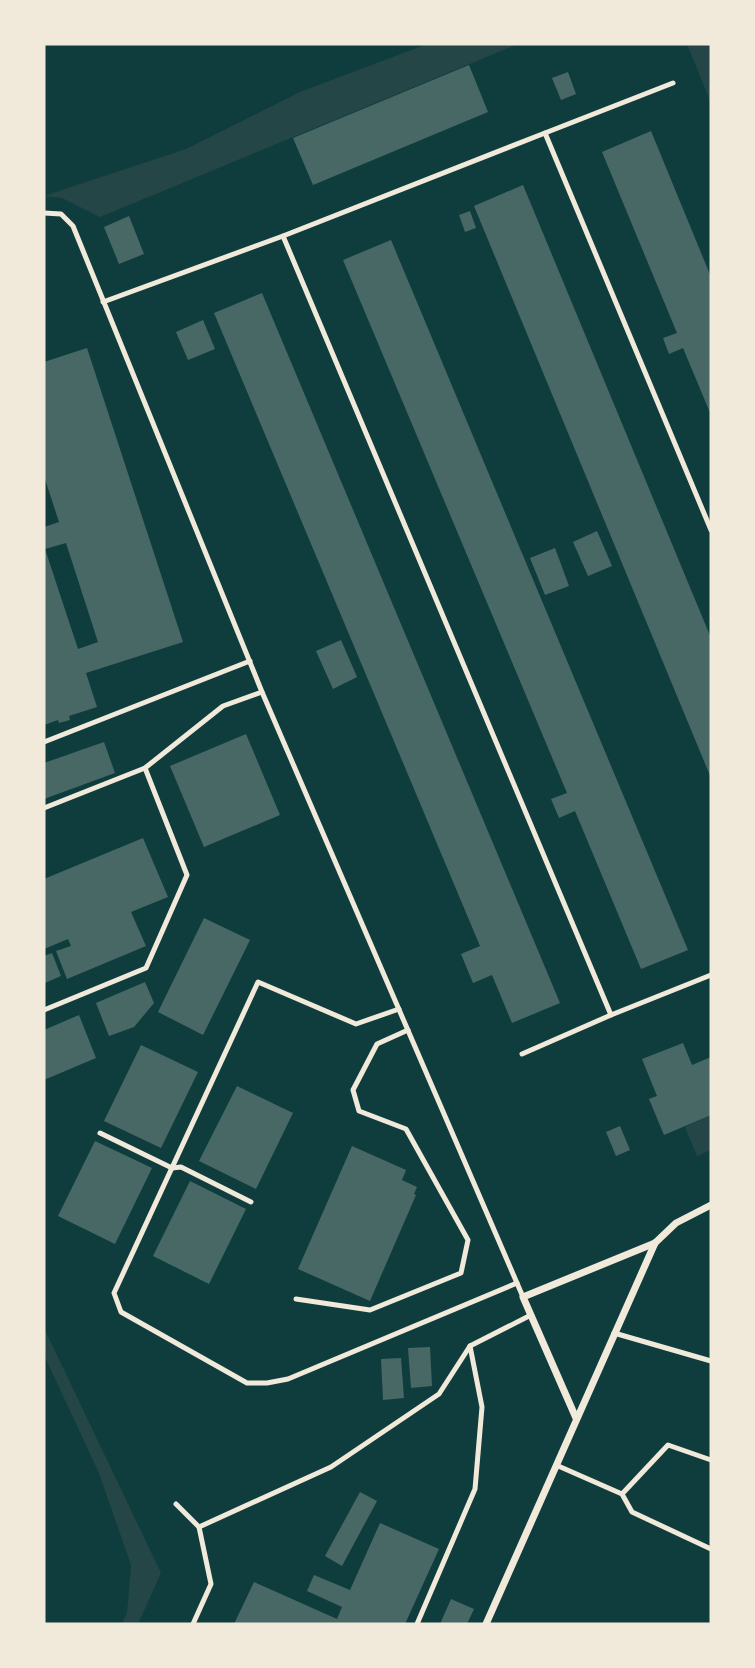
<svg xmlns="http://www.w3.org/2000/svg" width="755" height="1668" viewBox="0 0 755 1668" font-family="'Nunito Sans',sans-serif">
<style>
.green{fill:#244646}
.building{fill:#486865;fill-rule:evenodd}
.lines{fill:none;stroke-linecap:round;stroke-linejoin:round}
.service{stroke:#f1e9da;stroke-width:5}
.minor{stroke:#f1e9da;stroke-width:7}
</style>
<rect width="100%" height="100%" fill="#0f3d3e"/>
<g class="green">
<path d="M427,44H518L100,217L62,198L44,196L186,149L300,92Z"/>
<path d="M687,44H711V103Z"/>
<path d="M711,1115V1150L697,1156L685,1127Z"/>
<path d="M44,1328L161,1573L138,1624H122L127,1613L131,1565L99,1473L44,1355Z"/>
</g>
<g class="building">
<path d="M469,65L488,112L313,185L293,138Z"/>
<path d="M568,72L576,94L561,100L552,78Z"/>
<path d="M651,131L711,277V415L683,348L669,354L663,338L677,333L602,152Z"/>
<path d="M523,185L711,638V778L474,206Z"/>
<path d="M470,211L476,228L465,232L459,215Z"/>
<path d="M129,216L144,254L119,264L104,227Z"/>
<path d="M391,240L688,950L641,969L575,811L559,818L551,799L567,793L343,260Z"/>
<path d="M262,293L560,1003L512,1023L492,975L473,983L461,954L480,946L214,313Z"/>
<path d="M203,320L215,349L188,360L176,332Z"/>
<path d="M87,348L183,642L86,673L97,707L69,716L70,720L59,723L58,720L44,725V527L59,522L44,476V362ZM66,543L98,642L78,649L45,549Z"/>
<path d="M597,531L612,566L588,576L573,542Z"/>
<path d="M555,548L569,586L545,595L530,558Z"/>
<path d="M341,640L357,677L333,689L316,651Z"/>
<path d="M246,734L280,815L204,847L170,766Z"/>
<path d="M104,742L115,773L44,799V763Z"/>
<path d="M143,838L168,897L131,912L146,946L67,979L56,951L71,946L68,939L44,949V879Z"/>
<path d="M204,918L250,940L203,1035L158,1012Z"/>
<path d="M52,953L61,976L45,983L44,956Z"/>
<path d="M145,982L154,1003L134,1027L109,1036L96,1003Z"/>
<path d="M79,1015L96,1058L44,1080V1030Z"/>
<path d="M683,1043L692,1065L711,1057V1115L664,1135L649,1099L657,1096L642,1059Z"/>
<path d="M141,1045L198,1072L161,1148L104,1121Z"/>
<path d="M237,1086L293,1113L256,1189L199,1161Z"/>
<path d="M620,1126L630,1150L616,1156L606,1132Z"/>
<path d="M95,1141L152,1168L115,1244L58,1216Z"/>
<path d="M352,1146L406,1170L402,1180L417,1187L414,1194L416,1195L370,1301L298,1269Z"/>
<path d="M190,1181L246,1209L209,1284L153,1256Z"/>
<path d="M430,1347L432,1386L411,1388L408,1348Z"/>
<path d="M401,1358L404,1398L383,1400L381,1359Z"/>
<path d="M360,1492L377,1501L342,1566L325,1556Z"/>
<path d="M380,1523L439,1549L405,1624H234L254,1582L337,1619L342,1607L307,1591L314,1575L350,1590Z"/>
<path d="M451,1599L474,1609L467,1624H440Z"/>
</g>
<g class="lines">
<g class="service">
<path d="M545,133L673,83"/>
<path d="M44,213L61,214L73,226L262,692L523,1297"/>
<path d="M103,302L283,236"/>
<path d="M711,530L545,133L283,236L611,1015L711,975"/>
<path d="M44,742L250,661"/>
<path d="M44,808L145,768L223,706L262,692"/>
<path d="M399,1009L356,1024L258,982L114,1293L121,1312L247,1383H267L288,1379L517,1283"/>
<path d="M44,1010L146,968L187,875L145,768"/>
<path d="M522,1054L611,1015"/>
<path d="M100,1133L172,1168L181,1167L251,1202"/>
<path d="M296,1299L370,1310L461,1273L468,1240L406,1129L359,1111L353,1090L377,1044L408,1030"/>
<path d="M614,1333L711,1361"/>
<path d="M556,1465L622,1494L632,1512L711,1549"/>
<path d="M622,1494L668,1445L711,1460"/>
<path d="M176,1504L199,1527"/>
<path d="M193,1624L211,1584L199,1527L331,1467L439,1394L470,1346L531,1315"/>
<path d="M417,1624L475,1489L482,1407L470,1346"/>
</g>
<g class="minor">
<path d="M576,1418L523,1297L655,1243L676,1223L711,1205"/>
<path d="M486,1624L655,1243"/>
</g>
</g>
<rect width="755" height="1668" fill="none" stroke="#f1e9da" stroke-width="91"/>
</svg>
